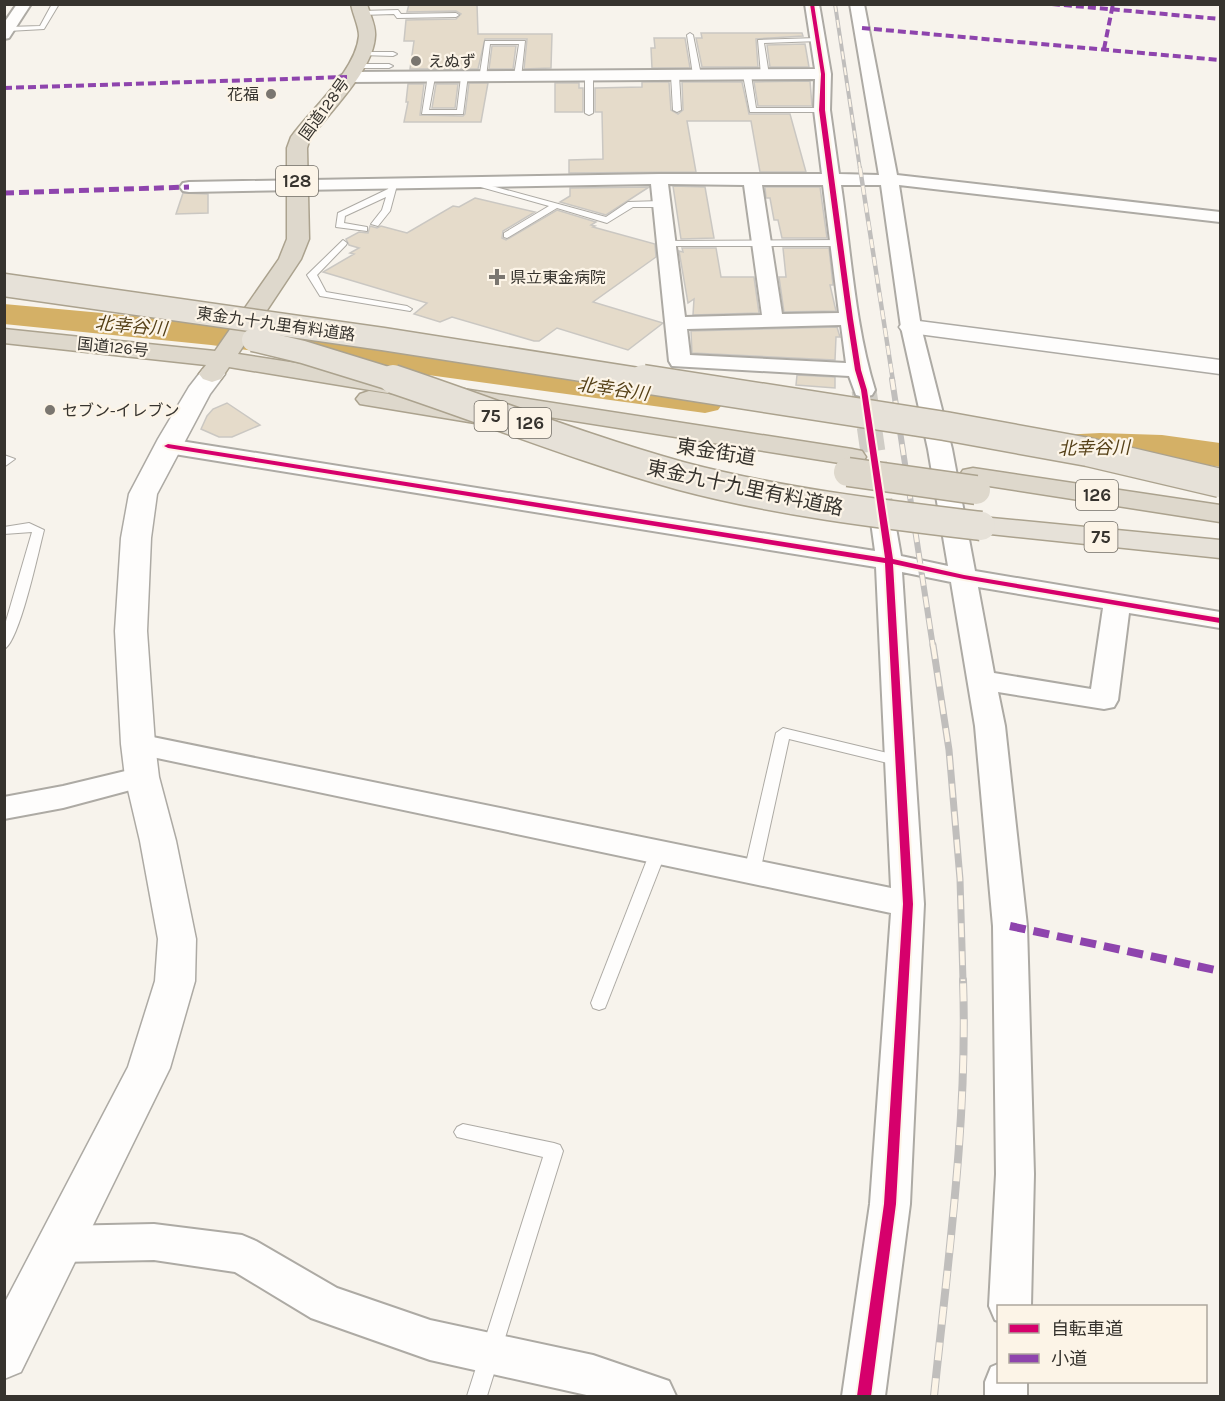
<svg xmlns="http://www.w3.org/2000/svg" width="1225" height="1401" viewBox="0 0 1225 1401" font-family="Karla,'Noto Sans JP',sans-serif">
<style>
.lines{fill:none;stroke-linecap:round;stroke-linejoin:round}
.river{fill:#d4b066;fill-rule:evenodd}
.building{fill:#e5dbca;stroke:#cac7c2;stroke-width:1.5}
.minor-tunnel{stroke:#d0cdc6;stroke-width:25;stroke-dasharray:25 12;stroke-linecap:butt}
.service-casing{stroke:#adaaa4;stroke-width:2}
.minor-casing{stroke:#adaaa4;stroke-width:4}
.tertiary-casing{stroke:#adaaa4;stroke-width:3}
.primary-casing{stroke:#aba28e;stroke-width:3}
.trunk-casing{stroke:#aba28e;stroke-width:3}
.service{fill:#fefdfc;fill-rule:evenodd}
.minor{fill:#fefdfc;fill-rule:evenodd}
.tertiary{fill:#fefdfc;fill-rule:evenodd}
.primary{fill:#e6e1d8;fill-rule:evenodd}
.trunk{fill:#ded8cc;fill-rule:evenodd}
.rail-far4-casing{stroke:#c0bebc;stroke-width:4}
.rail-far3-casing{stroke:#c0bebc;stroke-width:4.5}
.rail-far2-casing{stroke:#c0bebc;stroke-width:6}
.rail-far1-casing{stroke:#c0bebc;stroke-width:7}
.rail-casing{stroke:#c0bebc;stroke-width:8}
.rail-far4{stroke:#fcf4e7;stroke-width:2;stroke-dasharray:8;stroke-linecap:butt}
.rail-far3{stroke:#fcf4e7;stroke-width:3;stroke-dasharray:9;stroke-linecap:butt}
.rail-far2{stroke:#fcf4e7;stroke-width:4;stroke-dasharray:11;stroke-linecap:butt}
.rail-far1{stroke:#fcf4e7;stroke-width:4.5;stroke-dasharray:14;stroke-linecap:butt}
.rail{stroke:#fcf4e7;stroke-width:6;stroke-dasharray:18;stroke-linecap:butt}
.primary-bridge-far1-casing{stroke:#aba28e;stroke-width:25;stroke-linecap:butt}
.primary-bridge-casing{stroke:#aba28e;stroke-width:31;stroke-linecap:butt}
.trunk-bridge-casing{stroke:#aba28e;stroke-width:31;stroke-linecap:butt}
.primary-bridge-far1{stroke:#e6e1d8;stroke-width:22}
.primary-bridge{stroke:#e6e1d8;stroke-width:28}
.trunk-bridge{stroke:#ded8cc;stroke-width:28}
.quiet-far2{stroke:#8e44ad;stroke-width:4;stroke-dasharray:8 4;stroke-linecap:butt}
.quiet-far1{stroke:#8e44ad;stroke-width:5;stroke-dasharray:10 5;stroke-linecap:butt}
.quiet{stroke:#8e44ad;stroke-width:8;stroke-dasharray:16 8;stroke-linecap:butt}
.cycleway-casing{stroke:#fcf4e7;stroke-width:4}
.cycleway{fill:#d6006c;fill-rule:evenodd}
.poi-dot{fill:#7a7670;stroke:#fcf4e7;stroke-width:2}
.labels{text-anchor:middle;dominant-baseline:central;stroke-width:4.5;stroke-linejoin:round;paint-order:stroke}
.far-poi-label{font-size:16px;fill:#36332e;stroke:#fcf4e7;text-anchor:start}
.far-street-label{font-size:16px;fill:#36332e;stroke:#fcf4e7}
.shield{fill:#fcf4e7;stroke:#716d66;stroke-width:1.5}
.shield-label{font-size:18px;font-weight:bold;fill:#36332e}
.far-water-label{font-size:18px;font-style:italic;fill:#554017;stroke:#fcf4e7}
.street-label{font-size:20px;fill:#36332e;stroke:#fcf4e7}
</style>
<rect width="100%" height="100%" fill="#f7f3ec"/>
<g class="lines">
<g class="river">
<path d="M4,304L211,323L705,391L718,394L724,402L718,410L705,413L211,345L4,324Z"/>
<path d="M1100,433L1162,435L1220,443V467L1162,458L1121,457L1061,459L1047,455L1041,447L1047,439L1061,435Z"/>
</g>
</g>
<g class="building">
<path d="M409,4H477L478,34H552L551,68L524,69L527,39H485L478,69H410L414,41H404L406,20L456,19L461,14L456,11L407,12Z"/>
<path d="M701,33H802L803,36L756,39L758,67H702L696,38H702Z"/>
<path d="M654,38H685L690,68H652L651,48H655Z"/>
<path d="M805,44L809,67H770L767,45Z"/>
<path d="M492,46H516L513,69H489Z"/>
<path d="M810,81L812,106H758L754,82Z"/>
<path d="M642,82H669L671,110L678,114L683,110L682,82H742L749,114H790L806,172H760L751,121H687L696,172L569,173V160L603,159L602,112H595V88L642,87Z"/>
<path d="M469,83H488L481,122H404L408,102H406L408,84H424L420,115L463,116L465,114Z"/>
<path d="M555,83H579V88H583V112H555Z"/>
<path d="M436,84H458L455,108H432Z"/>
<path d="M673,186L705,187L714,238L681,239Z"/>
<path d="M649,187L606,215L560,202L570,196V188Z"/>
<path d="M765,187H820L827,238H782L778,220H774L770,198H766Z"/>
<path d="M183,193L208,194V213L176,214Z"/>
<path d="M475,198L535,212L503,231L502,238L506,240L557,210L596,222L591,225L595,226L593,227L655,244L656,257L593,302L663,323L628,350L557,328L539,341H534L452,317L440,322L414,314L427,303L323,272L354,254L350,253L359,248L349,245L346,239L359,232L368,233L370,226L377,228L381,226L407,233L453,206L459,207Z"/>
<path d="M682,248H716L721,277H754L759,313L693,315L694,299L688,303L679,251L683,252Z"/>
<path d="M783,248H829L833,285H830L836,311L784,312L779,277H786Z"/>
<path d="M837,327L840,337H836L835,360L692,353L691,331Z"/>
<path d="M797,375L835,377V388L796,385Z"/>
<path d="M227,403L260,425L232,437H219L201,429L207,416L213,409Z"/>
</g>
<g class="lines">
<path class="minor-tunnel" d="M864,390L883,522"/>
<defs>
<g id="service">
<path d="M52,4H59L44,29L8,31L5,29L8,27L40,26Z"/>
<path d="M398,10L401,14L456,13L459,15L456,17L397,18L394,14L361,15L358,13L361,11Z"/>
<path d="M690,33L693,35L701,75L697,77L693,75L687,35Z"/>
<path d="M817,38L819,41L764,43L769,75L765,77L761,75L758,40Z"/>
<path d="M485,41H525L521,78L514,76L519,44H490L486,77L479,79Z"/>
<path d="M363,52H393L397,54L393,56L361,55V53Z"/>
<path d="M356,64H389L393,66L389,68H353L352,66Z"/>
<path d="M675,73L679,75L681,110L677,112L673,110L671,75Z"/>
<path d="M747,73L751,75L756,108H822L826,110L822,112H750L743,75Z"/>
<path d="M589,74L593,76V113L589,115L585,113V76Z"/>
<path d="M428,75L435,77L429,110H457L461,77L468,75L463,114H422Z"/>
<path d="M470,180L606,217L628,202L661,201L665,204L661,207H633L607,223L557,208L507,238L504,237V233L549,206L470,184Z"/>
<path d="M390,183L397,185L390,211L378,226L371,224L382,210L386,197L345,216L344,223L367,227V231L336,227L338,213L388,189Z"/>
<path d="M343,240L347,243L346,245L317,275L326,292L407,306L412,309L410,311L320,296L307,275Z"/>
<path d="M666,241L840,240L844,243L840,246H663L662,244Z"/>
<path d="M4,455L15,459L4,467Z"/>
<path d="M29,523L44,530C39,549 19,644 4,649V628L32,532L4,534V527Z"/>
<path d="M783,728L900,756L907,761L900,766L789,739L760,872L757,876H747L744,872L776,733Z"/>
<path d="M658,847L663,848L666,852L607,1003L605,1008L599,1010L593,1008L591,1003L650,852L653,848Z"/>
<path d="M463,1124L554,1143L560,1145L563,1151L487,1396H467L543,1157L457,1137L454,1132L457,1127Z"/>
</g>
<g id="minor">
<path d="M17,4H31L9,38L4,39V23Z"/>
<path d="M805,4H819L831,74L830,110L839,174L879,175L850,4H864L897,175L1220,212V222L899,185L921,327L952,449L975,571L1220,612V628L1129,613L1118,700L1114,707L1104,709L998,692L1005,726L1027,926L1034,1174L1031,1306H998V1321L995,1320L989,1306L996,1174L993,926L975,726L951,582L902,572L924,904L910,1204L885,1396H842L870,1204L891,913L138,754L128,751L123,744L128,737L138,734L891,888L876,567L168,453L160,451L156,446L160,441L168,439L875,551L871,522L874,517L883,515L892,517L895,522L901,556L948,566L928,449L901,327L881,185H841C851,252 855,326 875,390L872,395L864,397L856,395L849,376L672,366L669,361L651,184L189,192L183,191L180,187L183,183L189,182L659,174H822L814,110L815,79L347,82L339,77L347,72L815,69ZM668,184L744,185L762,315L685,317ZM762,185H823L839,313L782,314ZM841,325L846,363L690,355L687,329ZM978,587L1103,608L1091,689L994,673Z"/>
<path d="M142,767L153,770L157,777L153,784L63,808L4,819V797L63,786Z"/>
<path d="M154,1224L242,1235L256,1241L337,1288L430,1320L593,1355L669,1381L676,1396H591L430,1360L311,1318L235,1272L154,1260L60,1262L46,1257L40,1244L46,1231L60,1226Z"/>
<path d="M998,1364V1382H1027V1396H985V1382L991,1367Z"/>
</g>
<g id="tertiary">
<path d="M911,320L1220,360V374L903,332L899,327L903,322Z"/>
<path d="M212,366L221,369L225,374L210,394L157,494L151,538L147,631L155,744L159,777L176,841L196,939L195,981L170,1068L21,1372L4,1379V1304L128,1067L155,981L158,939L140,841L125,777L121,744L115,631L121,538L129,494L158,439L189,387L203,369Z"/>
</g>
<path id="primary" d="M981,517L1220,540V558L971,532L967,526L971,520Z"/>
<g id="trunk">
<path d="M351,4H367C370,15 376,26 375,36C374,69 330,112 310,138L307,148L309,239L301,259L238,354L400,379L409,382L413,387L409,392L400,395L229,367L221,379L212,382L203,379L199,374L206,365L4,343V329L215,351L279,259L287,239V148L291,137C311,109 356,71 359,36C359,26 353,15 351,4Z"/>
<path d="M463,389L852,449L862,451L866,457L862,463L852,465L454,402L450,397L454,392Z"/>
<path d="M369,391L481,408L490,410L494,416L490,422L481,424L360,404L356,399L360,394Z"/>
<path d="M973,468L1220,505V522L963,482L959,476L963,470Z"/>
</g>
</defs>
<use href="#service" class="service-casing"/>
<use href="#minor" class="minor-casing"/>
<use href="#tertiary" class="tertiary-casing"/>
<use href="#primary" class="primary-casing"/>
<use href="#trunk" class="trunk-casing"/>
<use href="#service" class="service"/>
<use href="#minor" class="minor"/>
<use href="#tertiary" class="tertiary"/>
<use href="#primary" class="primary"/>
<use href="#trunk" class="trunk"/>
<defs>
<path id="rail-far4" d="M835,4L860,169"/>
<path id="rail-far3" d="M860,168L893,381"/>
<path id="rail-far2" d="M892,379L933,647"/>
<path id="rail-far1" d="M933,645L949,750L960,879L963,981"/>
<path id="rail" d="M934,1396C948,1259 968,1118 963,980"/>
</defs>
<use href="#rail-far4" class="rail-far4-casing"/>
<use href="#rail-far3" class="rail-far3-casing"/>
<use href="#rail-far2" class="rail-far2-casing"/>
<use href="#rail-far1" class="rail-far1-casing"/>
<use href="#rail" class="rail-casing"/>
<use href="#rail-far4" class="rail-far4"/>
<use href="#rail-far3" class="rail-far3"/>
<use href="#rail-far2" class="rail-far2"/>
<use href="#rail-far1" class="rail-far1"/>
<use href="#rail" class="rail"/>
<defs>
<g id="primary-bridge-far1">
<path d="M4,285L383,339L652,381"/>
<path d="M253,340L303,352L397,381"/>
</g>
<g id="primary-bridge">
<path d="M393,379C489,411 583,449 681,476C779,502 881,514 981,526"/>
<path d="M643,379L945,426L1088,452L1220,483"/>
</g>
<path id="trunk-bridge" d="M848,472L976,490"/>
</defs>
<use href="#primary-bridge-far1" class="primary-bridge-far1-casing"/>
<use href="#primary-bridge" class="primary-bridge-casing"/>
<use href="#trunk-bridge" class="trunk-bridge-casing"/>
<use href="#primary-bridge-far1" class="primary-bridge-far1"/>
<use href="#primary-bridge" class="primary-bridge"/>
<use href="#trunk-bridge" class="trunk-bridge"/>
<g class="quiet-far2">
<path d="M1052,4L1220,19"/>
<path d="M862,28L1220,60"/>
<path d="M1104,49L1113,4"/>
<path d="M4,88L347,77"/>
</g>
<path class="quiet-far1" d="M4,193L189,187"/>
<path class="quiet" d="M1010,926L1220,971"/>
<defs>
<path id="cycleway" d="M810,4H814L825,74V110L853,319L861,370L867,390L893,559L964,575L1220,618V623L964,579L893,564L913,904L896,1204L871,1396H857L884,1204L903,904L885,563L168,448L164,446L168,444L885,558L861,390L855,370L847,319L819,110L821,74Z"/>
</defs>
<use href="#cycleway" class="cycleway-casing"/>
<use href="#cycleway" class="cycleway"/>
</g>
<g class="poi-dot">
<circle cx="416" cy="61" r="6"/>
<circle cx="271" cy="94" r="6"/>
<path d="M494 268h6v6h6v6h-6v6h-6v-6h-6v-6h6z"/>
<circle cx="50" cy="410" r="6"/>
</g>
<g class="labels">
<g class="far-poi-label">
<text x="428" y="61">えぬず</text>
<text x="259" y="94" text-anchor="end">花福</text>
<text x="510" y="277">県立東金病院</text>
<text x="62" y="410">セブン-イレブン</text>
</g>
<g class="far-street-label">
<text transform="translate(324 109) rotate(-54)">国道128号</text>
<text transform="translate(276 324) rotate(8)">東金九十九里有料道路</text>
<text transform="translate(113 347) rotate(6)">国道126号</text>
</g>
<g class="shield">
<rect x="276" y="166" width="42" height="30" rx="4.5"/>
<rect x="474.5" y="401" width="33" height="30" rx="4.5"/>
<rect x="509" y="408" width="42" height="30" rx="4.5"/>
<rect x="1076" y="480" width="42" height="30" rx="4.5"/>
<rect x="1084.5" y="522" width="33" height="30" rx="4.5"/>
</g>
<g class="shield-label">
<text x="297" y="181">128</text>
<text x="491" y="416">75</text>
<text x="530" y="423">126</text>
<text x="1097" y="495">126</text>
<text x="1101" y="537">75</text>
</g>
<g class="far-water-label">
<text transform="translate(131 326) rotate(5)">北幸谷川</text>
<text transform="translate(613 389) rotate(8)">北幸谷川</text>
<text transform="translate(1094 448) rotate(-1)">北幸谷川</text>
</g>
<g class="street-label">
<text transform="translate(716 452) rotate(9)">東金街道</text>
<text transform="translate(745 488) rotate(12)">東金九十九里有料道路</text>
</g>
</g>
<rect width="1225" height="1401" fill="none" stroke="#36332e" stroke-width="12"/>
<rect x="997" y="1305" width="210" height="78" fill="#fcf4e7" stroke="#ada79d" stroke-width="1.5"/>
<rect x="1009" y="1324" width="30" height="9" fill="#d6006c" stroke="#ada79d" stroke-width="1.5"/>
<text x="1051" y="1335" font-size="18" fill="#36332e">自転車道</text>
<rect x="1009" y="1354" width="30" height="9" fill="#8e44ad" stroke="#ada79d" stroke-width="1.5"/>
<text x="1051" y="1365" font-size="18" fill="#36332e">小道</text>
</svg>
